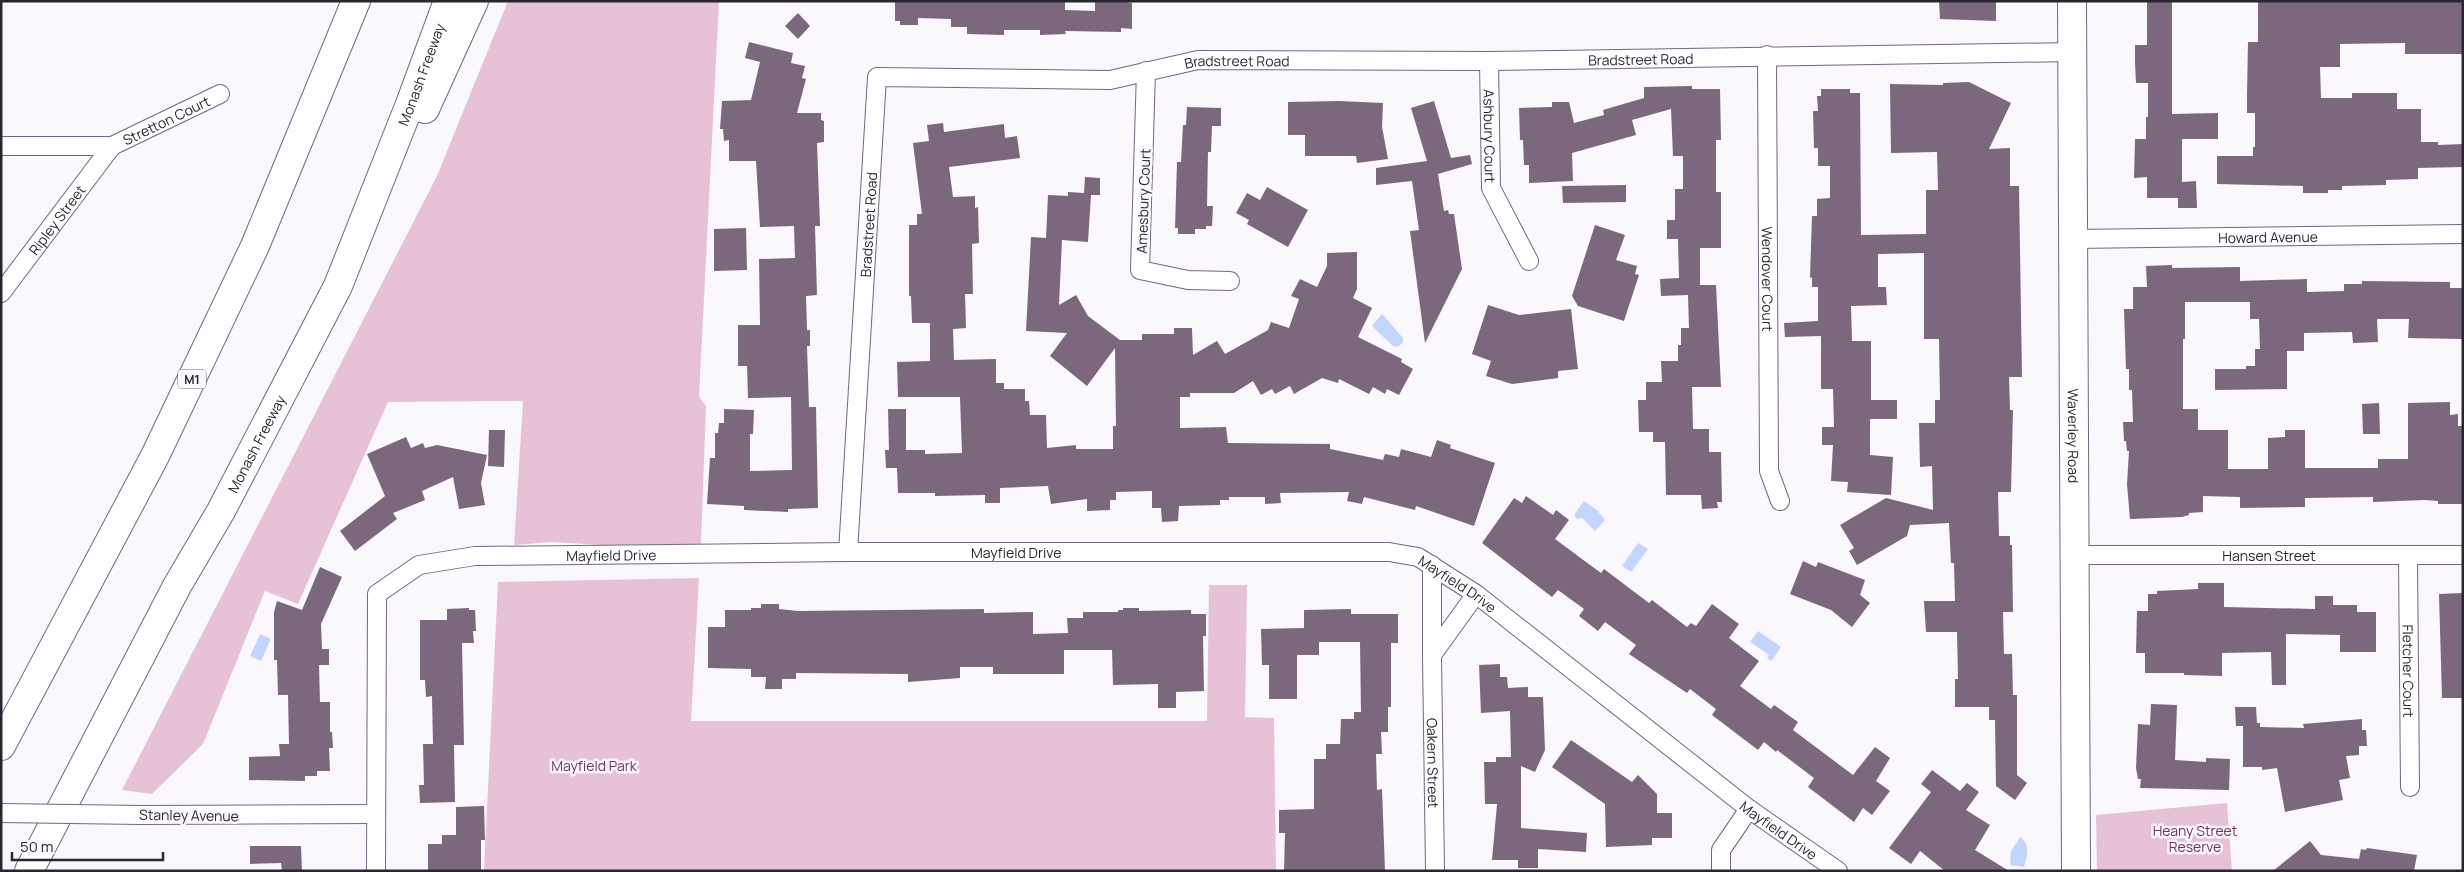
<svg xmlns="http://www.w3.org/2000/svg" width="2464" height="872" viewBox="0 0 2464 872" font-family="Manrope,sans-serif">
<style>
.green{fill:#e7c1d6}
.water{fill:#c3d5fd}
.building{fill:#7b687c}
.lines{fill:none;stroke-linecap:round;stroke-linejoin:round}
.street-casing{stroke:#72677f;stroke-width:20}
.primary-casing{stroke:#72677f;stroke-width:30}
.highway-casing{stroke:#72677f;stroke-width:30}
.street{stroke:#fff;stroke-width:18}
.primary{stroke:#fff;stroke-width:28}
.highway{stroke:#fff;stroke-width:28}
.street-bridge-casing{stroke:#72677f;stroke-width:20;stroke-linecap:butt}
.street-bridge{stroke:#fff;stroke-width:18}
.labels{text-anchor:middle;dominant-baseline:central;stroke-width:5;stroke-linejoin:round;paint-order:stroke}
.shield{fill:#faf7fd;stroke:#68656d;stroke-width:1}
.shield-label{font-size:12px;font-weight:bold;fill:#2a262f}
.street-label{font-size:14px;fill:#2a262f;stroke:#faf7fd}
.park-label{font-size:14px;fill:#73335b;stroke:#faf7fd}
</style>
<rect width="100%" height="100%" fill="#faf7fd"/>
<g class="green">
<path d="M508,1H719L699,397L706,406L701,544L603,545L552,542L514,545L523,401L388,402L298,604L265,591L203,744L152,794L122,790L437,176Z"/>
<path d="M699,578L691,721H1207L1209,585H1247L1245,717L1274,718L1276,871H484L498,582Z"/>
<path d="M2227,803L2232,871H2097L2096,815Z"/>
</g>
<g class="water">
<path d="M1382,314L1403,338V342L1398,347L1393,346L1372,326Z"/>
<path d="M1584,501L1597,510L1605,520L1595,531L1582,518L1577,519L1574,515Z"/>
<path d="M1638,543L1648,549L1632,571H1630L1622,566Z"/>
<path d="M1758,631L1781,647L1771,661L1767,658L1769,655L1750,642Z"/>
<path d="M260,634L271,639L261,661L250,656Z"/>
<path d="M2020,837C2031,845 2027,856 2024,867L2010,865L2011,851Z"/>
</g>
<g class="building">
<path d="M895,1H1065V10L1095,11V1H1121L1132,3V29L1121,28V32L1065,31L1066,34L1040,35V30H1004V35L967,34V27H951V19L918,18V25H900V21H895Z"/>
<path d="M1939,1H1996V21L1940,19Z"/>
<path d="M2147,1H2172V114L2218,113V139H2182V182L2196,181L2197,208H2178V198H2147V177L2134,178L2135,139H2146V117H2148V83H2136L2135,63V45H2147Z"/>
<path d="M2258,1H2463V54H2405V43L2340,44V67H2320L2321,98H2352V93H2397V109H2421V142H2438V145L2463,144V167L2418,168V179L2386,180V185L2342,186V190H2328V193H2303V186L2217,184V156H2253V147H2255V113H2247V94L2248,42H2258Z"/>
<path d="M798,13L810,26L798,39L785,26Z"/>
<path d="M749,42L793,53L791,63L805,66L802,78L806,79L797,113H821V120L824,121V142L817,143L820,226H815L817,295L806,296L807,330H810V346H807L809,407H816L818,508L788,509V512L744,510V506L707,504L710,458H715V433H718L719,423H724V409L754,410L753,434H750V471L792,470L791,397L748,398L747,366H738V325H760L759,259L795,258L794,226L760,227L756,161H729V140L724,141L723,129H720L722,101L751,100L760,62L745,58Z"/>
<path d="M1969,82L2011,103L1989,149L2010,148V186H2019L2022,377H2009L2010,410H2013L2011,492H1998L1999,536H2010V545H2012L2013,612H2003L2004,654H2012L2013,695H2017V775L2027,783L2015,800L1996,786L1995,720H1989V707H1955V679H1958L1957,632H1926L1924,601H1955L1954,563H1951L1949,523L1910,525L1907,536L1857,565L1849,551L1854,548L1840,525L1886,498L1933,510L1932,466L1920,467L1919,423H1935V400H1940L1939,339H1924V253L1878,254V287H1886L1887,305L1851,306L1852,341H1871V400H1897V419H1870V455L1893,457L1891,495L1847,492L1848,482L1831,481L1833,445H1822V427H1834L1833,389H1821V336L1785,337L1784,323L1818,321V287H1812V277L1810,278L1812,216H1817V199L1830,198V166H1818V148H1814L1813,111H1818L1817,96H1821V89H1850V93H1860L1861,235L1926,234V190H1938L1937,152L1891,153L1890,84L1943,85V83Z"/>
<path d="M1692,86V89H1720L1721,140H1716V192H1721V248H1700V285H1716L1721,387H1692L1693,429H1709V452H1721L1722,502H1717L1718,508L1702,509L1701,495H1666L1665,442H1653V432H1639L1638,400H1646V382H1662L1661,361H1678V345H1681V328H1689L1688,295L1661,296L1660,279L1679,278L1678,239H1667V220H1675V189H1683V156H1673L1671,109L1632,120L1636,135L1572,153L1573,181L1529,183V165H1524L1523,140H1520L1519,108L1552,107V102H1569L1574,123L1604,115L1603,110L1644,98V87Z"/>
<path d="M1339,101L1383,103L1382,127L1388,159L1357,163L1356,156H1305V135H1288V102Z"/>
<path d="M1434,101L1451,158L1470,155L1472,164L1438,174L1444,211L1448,210L1449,214H1454L1462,269L1425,343L1410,231L1419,230L1412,181L1376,185V168L1427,161L1411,108Z"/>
<path d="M1187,107L1221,108V126H1212L1211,152H1208L1207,206H1213L1212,226H1206V229H1195V234H1178V228H1175L1177,162H1181L1183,125H1186Z"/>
<path d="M943,123L944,132L1004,124L1005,138L1017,136L1020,158L949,167L953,197L975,196V208L978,207L979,243L972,244L973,294H965L966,328L953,329L954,360L996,359V383H1004V389H1025V401H1029L1030,415H1046L1047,448L1076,445V449H1113V426H1116L1115,348L1087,386L1050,356L1067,333L1026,331L1031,237L1046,238L1048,195L1068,196V192L1084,193L1085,177L1100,178V195H1091L1088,242L1062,240L1059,305L1076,295L1088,316L1120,340H1142V334H1174V328H1192L1193,355L1217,341L1225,354L1268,330L1271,322L1289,328L1299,299L1291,296L1300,279L1317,287L1327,266V253L1357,252V289L1353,298L1372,308L1358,337L1402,359L1401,362L1413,369L1399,395L1387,389L1385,394L1373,387L1369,394L1339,379L1338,383L1322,378L1294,394L1290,386L1275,394L1272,389L1261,395L1253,381L1234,393H1190V397H1180V428L1226,427L1228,443L1330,444V449L1383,460L1385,454L1399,457L1401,449L1431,457L1437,440L1451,445L1450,448L1495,463L1474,526L1416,506L1415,510L1364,497L1362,504L1347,501L1349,492L1280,493L1281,503L1265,504V497H1229V500H1220V505L1179,506L1178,521L1162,522L1161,508H1152V491L1116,492V500H1110V510L1087,511V499L1051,504L1048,486L1000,488V503H985V495L935,496V493H898L897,468H886L885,450H889L888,409H906V450H925V454L962,453L960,397H898L897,362L930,361V323H912L911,296H909V225H917V214H922L913,143L929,141L927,125Z"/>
<path d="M1626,185V202L1563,203L1562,186Z"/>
<path d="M1267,187L1308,210L1288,247L1247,224L1249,220L1236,213L1247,193L1260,200Z"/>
<path d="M1595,225L1625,235L1616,260L1637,266L1635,274L1639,275L1624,321L1578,306L1572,296Z"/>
<path d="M746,228L747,270L714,271V229Z"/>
<path d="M2172,265V268L2240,267V281L2307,279V292L2344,291V284H2362V281L2450,282V288H2463L2462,339L2408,338L2409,319H2377L2378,342L2353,343L2352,332L2304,333V351H2287V389L2215,390V369H2246V366H2255V349H2260L2259,319H2250V302H2185V339H2183V409H2198V430H2228V469H2268V438L2285,437V430H2305V468H2378V459H2408V403L2450,402V415L2458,414V426H2462L2463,504H2438V501L2424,500L2373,502V497L2305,498V507L2240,508V497L2203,496V512L2189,513V515L2182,517L2130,519L2127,484L2129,451H2127L2126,441H2124L2123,422H2133L2132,390H2129V369H2126L2124,309H2133V287H2147L2146,266Z"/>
<path d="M1488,305L1519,315L1571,309L1578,369L1558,371V378L1512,384L1486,376L1491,361L1472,354Z"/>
<path d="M2379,403L2380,434H2363L2362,404Z"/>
<path d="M489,430H505L504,467L488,466Z"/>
<path d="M406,437L411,448L423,443L425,448L437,445L487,455L481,483L485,505L459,509L453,477L422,491L425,500L393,513L397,519L355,551L340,531L385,496L367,454Z"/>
<path d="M1526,496L1553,515L1556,510L1569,520L1555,539L1601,573L1604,569L1649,603L1652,600L1687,627L1691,623L1696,626L1712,604L1739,624L1729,638L1759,661L1740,686L1771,709L1774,705L1798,722L1793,730L1853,775L1875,747L1890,758L1876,781L1890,791L1872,815L1863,808L1854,822L1808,787L1814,778L1777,750L1776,752L1764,742L1758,750L1712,715L1716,709L1690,689L1687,693L1629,654L1636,645L1605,622L1598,631L1579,616L1584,609L1558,590L1552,597L1482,543L1514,498L1522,503Z"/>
<path d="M1803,561L1816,567L1818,562L1865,580L1860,595L1870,603L1852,627L1831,610L1790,594Z"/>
<path d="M320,567L342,577L321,624L322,649H329V665H319L320,702H330V732H332L333,748H329L330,771H317V776H305V781L249,780V757L280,756L279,744H289L288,695H278L277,660H274V612L277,601L302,610Z"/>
<path d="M2198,583H2224V607L2315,609V596H2333V605H2357V612H2376V652H2340V635L2286,634V685H2272L2271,652L2222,653V676L2184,675V673H2145V653H2136L2137,611H2148V594H2157V591L2198,589Z"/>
<path d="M2463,593V698H2442L2439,594Z"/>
<path d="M761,604H779V609L798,611L984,609V613L1033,612V634L1068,633L1067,618H1083V612H1118V610H1123V608H1139V611L1191,610V614H1206V636H1203L1204,691L1176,692V708H1158V684L1113,685L1112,650H1064V674H993V667H960V678L908,682V674L796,673V679H782V689H765L766,677H751V669L708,668V627H725V610H751V608H761Z"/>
<path d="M469,608V610H475L476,631H473L474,643H462L464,745H454L455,802L420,803L419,785H424L423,744H433L432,696L426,697L425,680H420V620H447V609Z"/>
<path d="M1351,609V614H1398V643H1391V707H1388V732H1381L1382,754H1376L1377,790L1382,789L1385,871H1284L1285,833H1279V810L1314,809V759H1326V744H1340L1341,719H1354V712H1361L1360,642H1319V655H1297V699H1269V665H1262L1261,629L1304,628V610Z"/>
<path d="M1500,664V677H1507L1508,688L1528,687V697H1543L1545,750L1535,772L1521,766V828L1587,833L1586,852L1538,849V868H1518V860H1492L1497,804H1485L1484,762H1496V757H1511L1510,711L1481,713L1479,665Z"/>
<path d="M2151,704L2177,705L2175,760L2206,762V758L2230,759L2229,790L2140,788L2141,779H2138L2136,768L2138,724L2150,725Z"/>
<path d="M2235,707H2256L2257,723H2260V727L2304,728L2303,724L2362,719V730H2366L2367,746H2359V755L2346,756L2350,778L2339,780L2343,800L2285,812L2277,768L2262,770V767H2243V726H2236Z"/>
<path d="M1571,740L1632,782L1638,775L1657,794V813H1672V838H1652V845L1606,847L1605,804L1552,767Z"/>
<path d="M1932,770L1960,791L1967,783L1979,792L1966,810L1990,825L1975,850L2009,871H1945L1920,851L1911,864L1889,848L1931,792L1921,784Z"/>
<path d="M484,806L485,840H481V871H428V844H442V835H456V807Z"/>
<path d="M2310,841L2321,855L2359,859L2361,849L2366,850L2367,848L2417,855L2414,871H2273Z"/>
<path d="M250,846H301L302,871H282L281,863L250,864Z"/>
</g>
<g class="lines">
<defs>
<g id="street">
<path id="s1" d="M1767,55L1769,471L1780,501"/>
<path id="s2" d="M1489,61L1491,188L1529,261"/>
<path d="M1146,71L1140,270L1188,280L1230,281"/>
<path id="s3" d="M1,146H112L220,94"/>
<path id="s4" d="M2073,239L2463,234"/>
<path id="s5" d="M1,293L112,146"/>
<path id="s6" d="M848,552L877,77L1110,80L1198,60L1489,61L2073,52"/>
<path id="s7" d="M2074,555H2463"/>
<path id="s8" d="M2408,556L2410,787"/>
<path d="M1432,565V655L1476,594"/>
<path id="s9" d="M1432,655L1435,871"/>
<path d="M141,815L376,814"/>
<path id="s10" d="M376,871L377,594L419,565L475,556L848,552H1389L1418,557L1476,594L1749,809L1838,871"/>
<path d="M1721,871V850L1749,809"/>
</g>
<g id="primary">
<path id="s11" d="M2072,1L2076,871"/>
</g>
<g id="highway">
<path d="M425,109L474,1"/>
<path d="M1,746L155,456L255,246L356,1"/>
<path id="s12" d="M29,871L177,586L221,511L338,286L410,104L448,1"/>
</g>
</defs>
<use href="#street" class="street-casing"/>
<use href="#primary" class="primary-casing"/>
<use href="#highway" class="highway-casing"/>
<use href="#street" class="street"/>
<use href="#primary" class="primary"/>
<use href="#highway" class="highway"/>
<defs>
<path id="street-bridge" d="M1,813L141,815"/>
</defs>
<use href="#street-bridge" class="street-bridge-casing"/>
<use href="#street-bridge" class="street-bridge"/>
</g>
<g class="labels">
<rect class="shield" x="178" y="369.5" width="28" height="19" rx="4"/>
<g class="shield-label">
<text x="192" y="379">M1</text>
</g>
<g class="street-label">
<text stroke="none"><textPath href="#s6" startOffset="1242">Bradstreet Road</textPath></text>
<text stroke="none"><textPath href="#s6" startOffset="838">Bradstreet Road</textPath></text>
<text stroke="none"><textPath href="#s12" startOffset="889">Monash Freeway</textPath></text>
<text stroke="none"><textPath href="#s3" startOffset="171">Stretton Court</textPath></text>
<text stroke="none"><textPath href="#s2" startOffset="75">Ashbury Court</textPath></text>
<text transform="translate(1143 201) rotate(-88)">Amesbury Court</text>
<text stroke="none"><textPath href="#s5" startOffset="92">Ripley Street</textPath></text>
<text stroke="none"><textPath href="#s6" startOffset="328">Bradstreet Road</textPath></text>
<text stroke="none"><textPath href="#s4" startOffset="195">Howard Avenue</textPath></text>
<text stroke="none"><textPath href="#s1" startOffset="224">Wendover Court</textPath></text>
<text stroke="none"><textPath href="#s11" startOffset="435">Waverley Road</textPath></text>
<text stroke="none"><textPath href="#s12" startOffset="484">Monash Freeway</textPath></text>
<text stroke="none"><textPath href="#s10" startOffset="926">Mayfield Drive</textPath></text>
<text stroke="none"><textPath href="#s10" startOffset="521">Mayfield Drive</textPath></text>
<text stroke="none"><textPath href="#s7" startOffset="195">Hansen Street</textPath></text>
<text stroke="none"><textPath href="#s10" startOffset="1376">Mayfield Drive</textPath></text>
<text stroke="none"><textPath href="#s8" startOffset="115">Fletcher Court</textPath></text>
<text stroke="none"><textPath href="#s9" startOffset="108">Oakern Street</textPath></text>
<text transform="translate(189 815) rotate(1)">Stanley Avenue</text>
<text stroke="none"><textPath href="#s10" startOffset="1781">Mayfield Drive</textPath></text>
</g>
<g class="park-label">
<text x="594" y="765">Mayfield Park</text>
<text x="2195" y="830">Heany Street<tspan x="2195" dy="16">Reserve</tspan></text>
</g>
</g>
<rect width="2464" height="872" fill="none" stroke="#2a262f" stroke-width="5"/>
<path d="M12 852v8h151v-8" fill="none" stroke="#2a262f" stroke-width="2.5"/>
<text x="20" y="852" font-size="15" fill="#2a262f" stroke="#faf7fd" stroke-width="4" paint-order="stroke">50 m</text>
</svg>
